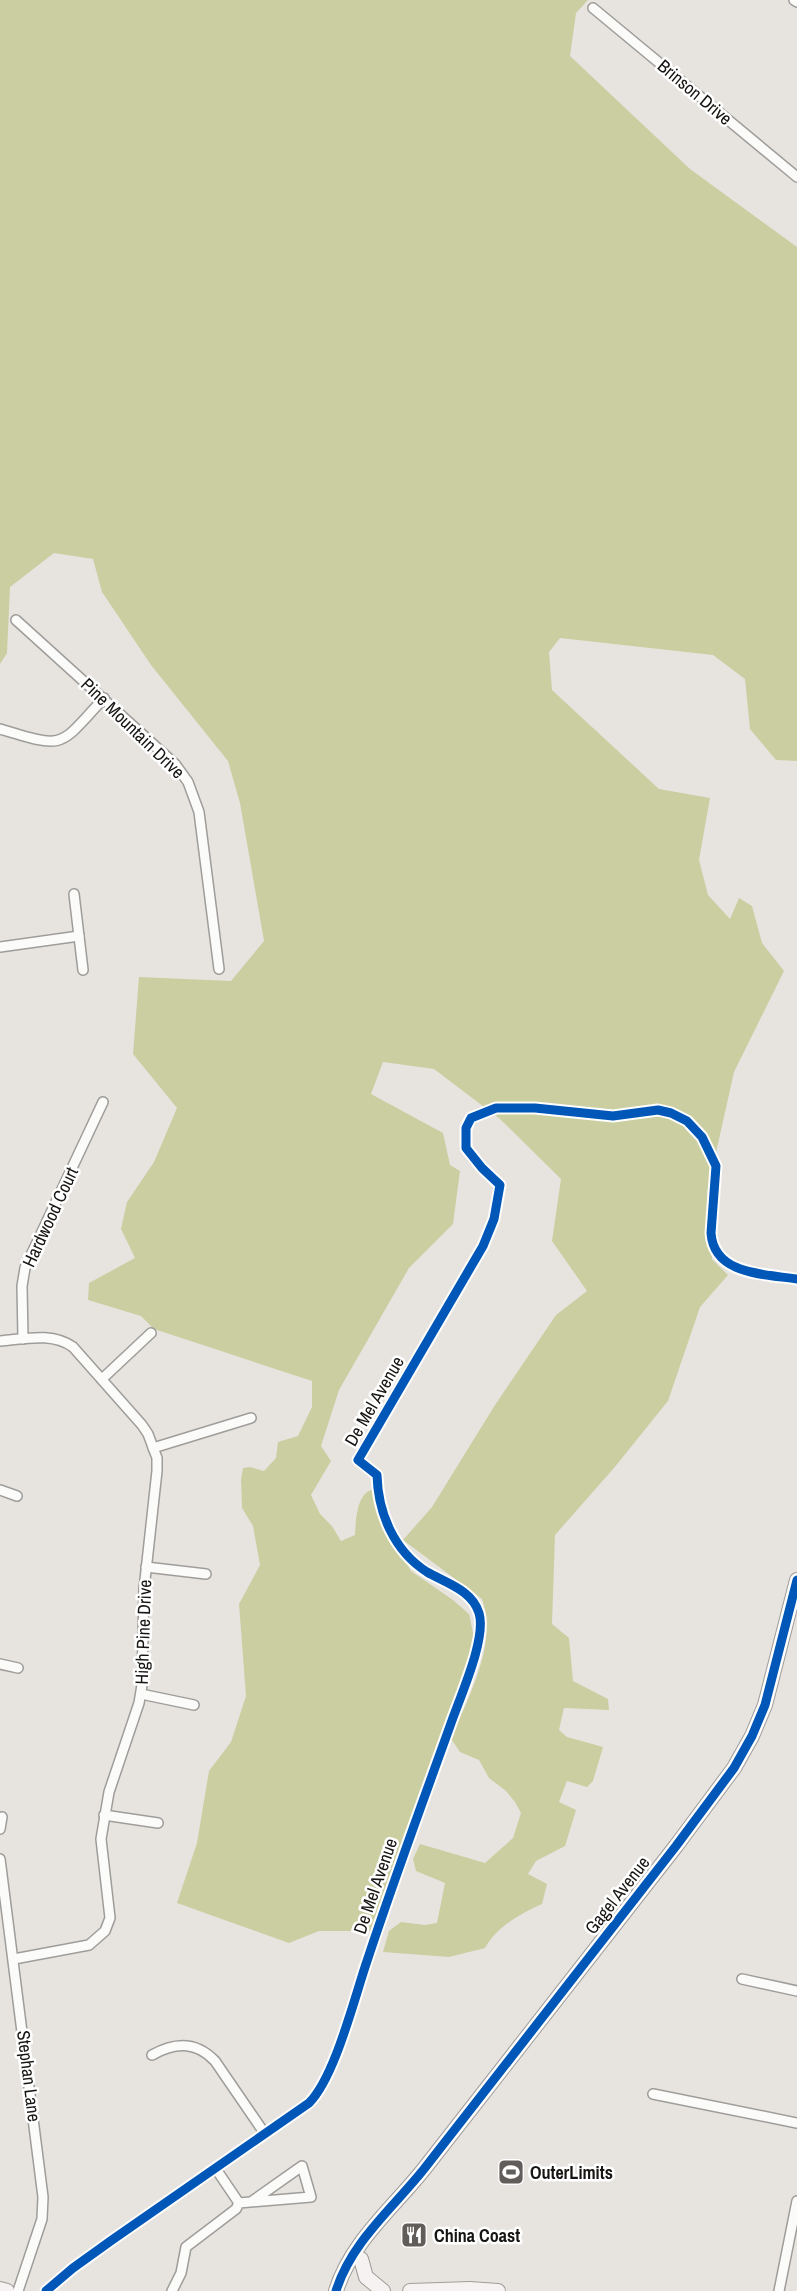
<svg xmlns="http://www.w3.org/2000/svg" width="797" height="2291" viewBox="0 0 797 2291" font-family="'Archivo Narrow',sans-serif">
<style>
.forest{fill:#cbcea0}
.lines{fill:none;stroke-linecap:round;stroke-linejoin:round}
.street-casing{stroke:#9f9d9a;stroke-width:12}
.secondary-casing{stroke:#9f9d9a;stroke-width:16}
.street{stroke:#fbfbfa;stroke-width:9}
.secondary{stroke:#f6f2f2;stroke-width:14}
.cycleway-casing{stroke:#fff;stroke-width:13}
.cycleway{stroke:#0057b8;stroke-width:9}
.labels{text-anchor:middle;dominant-baseline:central;stroke-width:5;stroke-linejoin:round;paint-order:stroke}
.street-label{font-size:18px;fill:#171513;stroke:#fff}
.poi-label{font-size:18px;font-weight:bold;fill:#171513;stroke:#fff;text-anchor:start}
</style>
<rect width="100%" height="100%" fill="#e7e4e0"/>
<path class="forest" d="M0,0H588L576,13L570,56L690,169L797,247V761L776,760L750,729L745,679L713,655L560,638L549,652L552,690L659,789L710,798L699,860L708,895L730,919L739,898L752,906L762,943L784,971L734,1072L707,1193L712,1259L728,1275L700,1307L668,1401L614,1468L555,1535L552,1624L569,1638L573,1681L608,1699L609,1710L564,1708L559,1730L567,1737L603,1747L593,1781L587,1787L567,1781L559,1802L576,1810L565,1846L536,1861L528,1874L547,1884L542,1904C520,1914 496,1927 485,1948L449,1957L383,1952L389,1931L401,1922L425,1925L437,1923L445,1883L416,1871L413,1859L420,1844L485,1863L513,1838L521,1813L515,1802L506,1791L489,1778L479,1760L460,1752L451,1739C468,1697 498,1645 482,1599L403,1540L432,1507L495,1405L556,1315L587,1291L552,1241L561,1179L500,1119L434,1069L383,1062L371,1094L443,1133L450,1165L460,1171L453,1224L409,1268L339,1390L321,1446L331,1461L311,1495L320,1514L332,1526L341,1541L355,1535C356,1520 356,1493 374,1489L381,1519L411,1571L453,1600L469,1614L475,1642L467,1670L371,1931H319L289,1943L177,1903L197,1843L209,1771L231,1742L246,1696L239,1604L260,1565L253,1526L242,1508L241,1480L243,1468L250,1467L264,1471L276,1458L278,1442L298,1436L312,1407V1381L154,1329L141,1316L88,1300L89,1283L135,1258L121,1229L127,1202L154,1162L177,1108L133,1054L139,977L231,981L264,941L240,803L228,761L151,665L102,592L93,559L54,553L10,587L7,653L0,664Z"/>
<g class="lines">
<defs>
<g id="street">
<path d="M794,0L797,2"/>
<path d="M593,8L797,177"/>
<path d="M16,620L175,764L188,782L199,812L219,969"/>
<path d="M0,729C66,749 58,748 104,698"/>
<path d="M74,894L83,970"/>
<path d="M0,947L79,936"/>
<path d="M23,1339L22,1286L25,1268L103,1102"/>
<path d="M0,1341C25,1339 52,1332 73,1347L142,1425L148,1434L157,1458V1471L144,1589L142,1685L139,1703L109,1792L101,1839L110,1918L105,1931L89,1945L14,1959"/>
<path d="M102,1379L151,1333"/>
<path d="M153,1448L251,1418"/>
<path d="M0,1490L17,1496"/>
<path d="M146,1567L206,1574"/>
<path d="M0,1664L18,1668"/>
<path d="M141,1694L194,1705"/>
<path d="M104,1815L158,1823"/>
<path d="M0,1829L2,1817"/>
<path d="M0,1859L43,2197L42,2219L18,2291"/>
<path d="M742,1979L797,1991"/>
<path d="M152,2055C175,2042 196,2041 215,2061L265,2134"/>
<path d="M653,2094L797,2123"/>
<path d="M216,2169L239,2203"/>
<path d="M46,2291L73,2268L112,2240L309,2103C335,2077 354,1999 367,1961C393,1882 422,1804 450,1726C459,1699 487,1639 479,1613C472,1590 446,1583 427,1572C394,1551 378,1513 377,1475L358,1460L483,1246L494,1219L500,1185L482,1168L466,1148V1128L471,1118L496,1108H535L613,1116L658,1110L671,1113L687,1121L702,1137L716,1166L711,1233C714,1275 764,1274 797,1279"/>
<path d="M172,2291L181,2273L186,2247L236,2209L239,2203L311,2197L302,2166L251,2202"/>
<path d="M779,2291L797,2201"/>
</g>
<g id="secondary">
<path d="M361,2259L366,2277L383,2291"/>
<path d="M0,2289L7,2291"/>
<path d="M336,2291C351,2242 393,2208 424,2169L676,1846L734,1768L752,1736L765,1705L797,1580"/>
<path d="M410,2291L470,2289L498,2291"/>
</g>
</defs>
<use href="#street" class="street-casing"/>
<use href="#secondary" class="secondary-casing"/>
<use href="#street" class="street"/>
<use href="#secondary" class="secondary"/>
<defs>
<g id="cycleway">
<path d="M46,2291L73,2268L112,2240L309,2103C335,2077 354,1999 367,1961C393,1882 422,1804 450,1726C459,1699 487,1639 479,1613C472,1590 446,1583 427,1572C394,1551 378,1513 377,1475L358,1460L483,1246L494,1219L500,1185L482,1168L466,1148V1128L471,1118L496,1108H535L613,1116L658,1110L671,1113L687,1121L702,1137L716,1166L711,1233C714,1275 764,1274 797,1279"/>
<path d="M336,2291C351,2242 393,2208 424,2169L676,1846L734,1768L752,1736L765,1705L797,1580"/>
</g>
</defs>
<use href="#cycleway" class="cycleway-casing"/>
<use href="#cycleway" class="cycleway"/>
</g>
<defs>
<symbol id="stadium-square" viewBox="-11 -11 22 22"><rect x="-9" y="-9" width="18" height="18" rx="4" fill="#605d5b" stroke="#fff"/><path d="M0-5a6.5 5 0 1 0 0 10a6.5 5 0 1 0 0-10ZM-3.5-1.8h7v3.6h-7Z" fill="#fff"/></symbol>
<symbol id="restaurant-square" viewBox="-11 -11 22 22"><rect x="-9" y="-9" width="18" height="18" rx="4" fill="#605d5b" stroke="#fff"/><path d="M-5-6h1v4h1v-4h1v4h1v-4h1v5L-1.5 .5V6h-2V.5L-5-1ZM5-6V6H3V1.5H1.5Q1.5-4 5-6Z" fill="#fff"/></symbol>
</defs>
<g fill-rule="evenodd">
<use href="#stadium-square" x="496" y="2157" width="30" height="30"/>
<use href="#restaurant-square" x="399" y="2220" width="30" height="30"/>
</g>
<g class="labels">
<g class="street-label">
<text transform="translate(695 92) rotate(40)">Brinson Drive</text>
<text transform="translate(133 728) rotate(44)">Pine Mountain Drive</text>
<text transform="translate(50 1217) rotate(-65)">Hardwood Court</text>
<text transform="translate(374 1401) rotate(-60)">De Mel Avenue</text>
<text transform="translate(143 1632) rotate(-88)">High Pine Drive</text>
<text transform="translate(375 1886) rotate(-71)">De Mel Avenue</text>
<text transform="translate(617 1895) rotate(-52)">Gagel Avenue</text>
<text transform="translate(29 2076) rotate(83)">Stephan Lane</text>
</g>
<g class="poi-label">
<text x="530" y="2172">OuterLimits</text>
<text x="434" y="2235">China Coast</text>
</g>
</g>
</svg>
